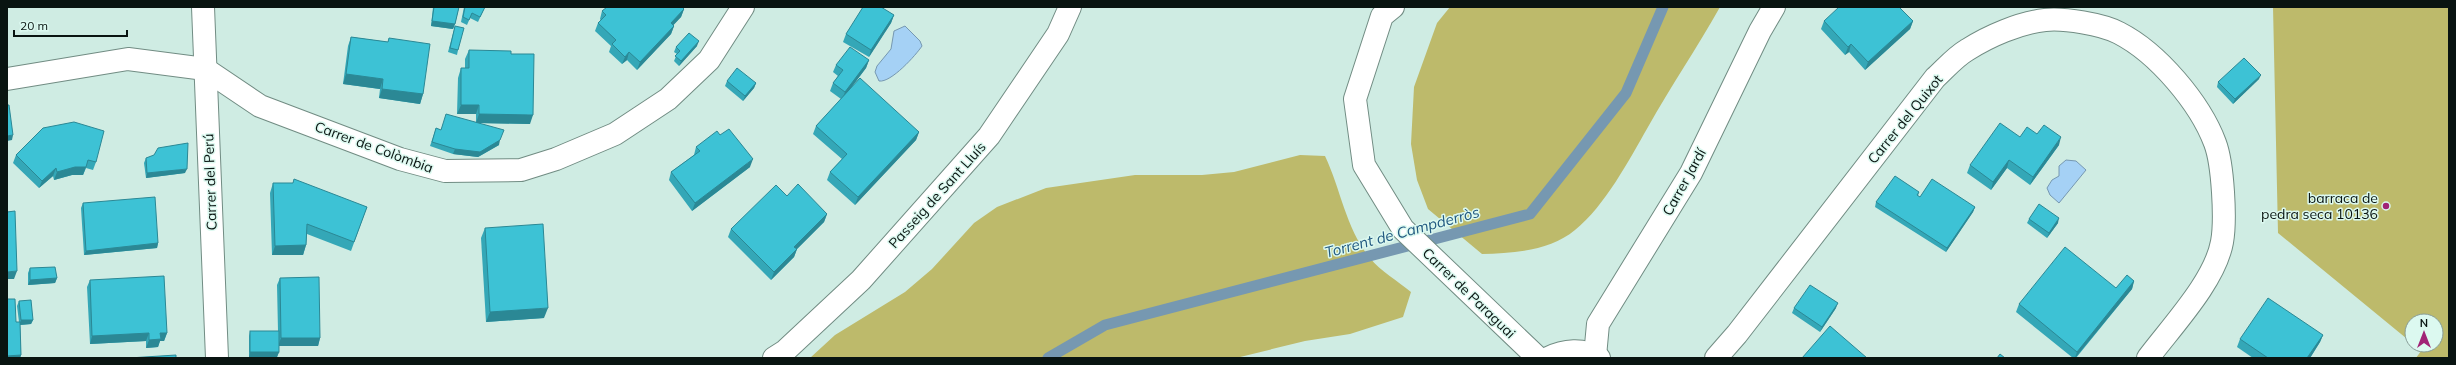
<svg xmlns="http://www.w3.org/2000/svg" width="2456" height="365" viewBox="0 0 2456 365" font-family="Mulish,sans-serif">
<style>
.green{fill:#bdba6b}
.water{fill:#a5d1f5;stroke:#7698b1}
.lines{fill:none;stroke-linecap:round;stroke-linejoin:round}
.stream{stroke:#7698b1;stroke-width:11}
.minor-casing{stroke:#718c83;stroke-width:24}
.minor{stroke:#fff;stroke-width:22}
.wall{fill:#34a7b7}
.shaded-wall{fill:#2b8895}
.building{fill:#3dc2d5;stroke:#2b8895}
.poi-dot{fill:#a12376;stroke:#dcf9f0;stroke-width:1.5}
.labels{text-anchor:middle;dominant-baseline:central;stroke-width:3;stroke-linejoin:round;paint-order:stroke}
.street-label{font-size:14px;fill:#091411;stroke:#dcf9f0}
.poi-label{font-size:14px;fill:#091411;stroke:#dcf9f0;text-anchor:end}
.water-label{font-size:15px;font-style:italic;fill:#225980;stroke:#dcf9f0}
</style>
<rect width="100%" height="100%" fill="#cfece3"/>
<g class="green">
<path d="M1450,7H1720C1697,48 1671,86 1648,127C1629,160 1605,206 1575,230C1550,251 1513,253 1482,254L1428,209L1417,180L1411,144L1414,87L1437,23Z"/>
<path d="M2273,7H2449V358H2416L2421,351L2414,345H2436V321H2412V343L2278,233Z"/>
<path d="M1300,155L1325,156C1341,190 1346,229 1370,258C1380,271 1398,281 1411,292L1403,317L1350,334L1305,341L1236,358H810L835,335L905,292L932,269L974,223L997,207L1046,188L1135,175H1202L1234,172Z"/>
</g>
<g class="water">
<path d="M905,26L920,41L922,46C916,55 891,83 879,81L875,72L877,66L891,49L894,31Z"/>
<path d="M2066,160L2076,161L2086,170L2059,203L2050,195L2047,188L2052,180L2059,176V166Z"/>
</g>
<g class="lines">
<path class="stream" d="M1048,358L1105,325L1530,214L1626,93L1663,7"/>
<defs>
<g id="minor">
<path d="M203,7L217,358"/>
<path d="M1393,7L1382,16L1355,99L1364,165L1403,229L1538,358"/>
<path d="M7,79L128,59L205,69L260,106L400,159L445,171L521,170L556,159L615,134L668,99L709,60L743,7"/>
<path d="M1595,356L1598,324L1691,173L1760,31L1774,7"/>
<path d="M774,358L785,351L861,280L989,136L1058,34L1070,7"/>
<path d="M1548,358C1564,350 1583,348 1599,358"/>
<path d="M1716,358L1737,334L1935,78C1945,69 1955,57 1967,50C1989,36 2019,23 2045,20C2064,18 2102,24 2119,33C2158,53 2200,103 2215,143C2223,164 2226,220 2222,242C2215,281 2172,326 2148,358"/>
</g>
</defs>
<use href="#minor" class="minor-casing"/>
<use href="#minor" class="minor"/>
</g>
<g class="wall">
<path d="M433,7H459L455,24L453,29L431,26Z"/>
<path d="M464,7H485L478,22L470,18L467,25L461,22Z"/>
<path d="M684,9L681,17L673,25L674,26L671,34L637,70L627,60L622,64L609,52L611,46L595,31L598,23L601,21L600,19L602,11Z"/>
<path d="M894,15L891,23L869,57L843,42L846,34Z"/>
<path d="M1824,21H1913L1910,29L1865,70L1849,52L1845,55L1821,29Z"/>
<path d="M455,26L458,50L457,55L448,52Z"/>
<path d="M351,37L388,42L389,38L423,94L420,104L379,98L380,89L343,84L348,46Z"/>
<path d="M697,46L679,66L674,61L677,54L674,52L676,47Z"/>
<path d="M469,50L511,54L530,124L480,123L499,145L478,157L453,154L430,146L436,128L441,130L476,122V114H457L458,78L461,68H465V59Z"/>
<path d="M869,60L866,68L850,89L919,132L916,140L855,205L827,180L830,172L842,159L813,134L816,126L841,99L830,91L833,83L838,76L833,72L836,65Z"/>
<path d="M2259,79L2233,104L2217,87L2218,82Z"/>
<path d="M727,81L756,83L754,88L743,101L725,86Z"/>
<path d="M43,128L96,162L93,170L86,168L83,175H72L54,180L53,176L39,188L13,163L16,155Z"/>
<path d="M2037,134L2059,145L2030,185L2007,168L1991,190L1967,173L1970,165L2020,137Z"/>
<path d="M720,135L750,167L692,211L669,180L671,172L694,155L696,147Z"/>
<path d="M146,158L185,173L146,178L144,163Z"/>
<path d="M273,183L367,207L351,251L307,234L306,245L303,255H272L270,193Z"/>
<path d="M1919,192L1918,196L1920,197L1975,207L1973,212L1946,252L1875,207L1876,202Z"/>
<path d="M787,196L827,214L824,222L797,249L794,257L771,280L728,237L731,229Z"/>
<path d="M83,203L158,243L157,248L84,255L81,208Z"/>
<path d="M2029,219L2058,223L2047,238L2027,223Z"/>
<path d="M485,228L544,318L486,322L481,238Z"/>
<path d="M30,268L57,278L55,283L28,285V273Z"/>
<path d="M280,278L320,338L318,346H279V352L277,357H249V336L250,331H278L277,285Z"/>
<path d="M90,280L167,333L164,341H160L158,347L146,348V341L90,344L87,287Z"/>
<path d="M2134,281L2132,289L2076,358H2073L2016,312L2019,304L2116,288Z"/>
<path d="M19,301L33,320L31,324L20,325L21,355L20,358H7L16,322H19L17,306Z"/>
<path d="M1794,308H1836L1820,332L1792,313Z"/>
<path d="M2323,335L2320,342L2310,358H2253L2237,347L2240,339Z"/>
</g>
<g class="shaded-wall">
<path d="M684,9L681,17L668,31L671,23Z"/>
<path d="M894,15L891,23L869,57L871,50Z"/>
<path d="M432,21L455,24L453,29L431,26Z"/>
<path d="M1913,21L1910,29L1865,70L1868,62Z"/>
<path d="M674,26L671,34L637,70L640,62Z"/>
<path d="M699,41L697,46L679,66L681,61Z"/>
<path d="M1851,44L1849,52L1845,55L1848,47Z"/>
<path d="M629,52L627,60L622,64L625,57Z"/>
<path d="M869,60L866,68L842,100L845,92Z"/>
<path d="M346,74L383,79L380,89L343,84Z"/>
<path d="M2261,75L2259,79L2233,104L2235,99Z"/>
<path d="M756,83L754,88L743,101L745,96Z"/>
<path d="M382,89L423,94L420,104L379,98Z"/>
<path d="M461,105H479L476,114H457Z"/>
<path d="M479,114L533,115L530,124L476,123Z"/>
<path d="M919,132L916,140L855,205L858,197Z"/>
<path d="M13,135L12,140L7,141V136Z"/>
<path d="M2061,137L2059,145L2030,185L2033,177Z"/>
<path d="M500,140L499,145L478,157L453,154L455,149Z"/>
<path d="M753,159L750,167L692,211L695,203Z"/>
<path d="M2009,160L2007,168L1991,190L1993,182Z"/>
<path d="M75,167H86L83,175H72L54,180L57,172Z"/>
<path d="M56,168L53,176L39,188L42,181Z"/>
<path d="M187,169L185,173L146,178L147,173Z"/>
<path d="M1975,207L1973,212L1946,252L1947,248Z"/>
<path d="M827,214L824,222L791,255L794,247Z"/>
<path d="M2059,218L2058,223L2047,238L2049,233Z"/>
<path d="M158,243L157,248L84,255L86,251Z"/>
<path d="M306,245L303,255H272L275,246Z"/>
<path d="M797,249L794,257L771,280L774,272Z"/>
<path d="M17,271L14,279H7V272Z"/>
<path d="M57,278L55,283L28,285L30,280Z"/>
<path d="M2134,281L2132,289L2075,358L2077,352Z"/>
<path d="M1838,303L1836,308L1820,332L1822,327Z"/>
<path d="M548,308L544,318L486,322L490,312Z"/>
<path d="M21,320H33L31,324L19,325Z"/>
<path d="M149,333L146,341L90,344L92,336Z"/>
<path d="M160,333H167L164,341H160L158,347L146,348L149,340Z"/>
<path d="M2323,335L2320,342L2310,358H2307Z"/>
<path d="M281,338H320L318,346H278Z"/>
<path d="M250,352H279L277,357H249Z"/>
<path d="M21,355L20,358H7V356Z"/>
</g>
<g class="building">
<path d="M434,7H459L455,24L432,21Z"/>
<path d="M465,7H485L480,17L472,13L469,20L463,17Z"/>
<path d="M607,7H682L684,9L671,23L674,26L640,62L629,52L625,57L612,44L616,40L598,23L606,15L602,11Z"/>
<path d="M863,7H881L894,15L871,50L846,34Z"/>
<path d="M1839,7H1899L1913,21L1868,62L1851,44L1848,47L1824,21Z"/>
<path d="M455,26L464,28L458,50L450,48Z"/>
<path d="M689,33L699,41L681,61L675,56L680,51L676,47Z"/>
<path d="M351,37L388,42L389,38L430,44L423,94L382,89L383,79L346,74Z"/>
<path d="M850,47L869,60L845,92L833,83L843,70L836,65Z"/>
<path d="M469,50L511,51V54H534L533,115L479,114V105H461V68H469Z"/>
<path d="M2244,58L2261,75L2235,99L2218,82Z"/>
<path d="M737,68L756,83L745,96L727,81Z"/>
<path d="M860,78L919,132L858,197L830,172L847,154L816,126Z"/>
<path d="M7,105H9L13,135L7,136Z"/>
<path d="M446,114L504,130L500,140L480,152L455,149L432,142L436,128L441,130Z"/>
<path d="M74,122L104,131L96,162L88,160L86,167H75L57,172L56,168L42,181L16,155L43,128Z"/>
<path d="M2000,123L2020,137L2027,127L2037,134L2044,125L2061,137L2033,177L2009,160L1993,182L1970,165Z"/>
<path d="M729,129L753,159L695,203L671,172L700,151L696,147L717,131L720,135Z"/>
<path d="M188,143L187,169L147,173L146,158L154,155L158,148Z"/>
<path d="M1895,176L1919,192L1917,195L1920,197L1932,179L1975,207L1947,248L1876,202Z"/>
<path d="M294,179L367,207L354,242L307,224L306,245L275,246L273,183H293Z"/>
<path d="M798,184L827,214L794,247L797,249L774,272L731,229L776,185L787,196Z"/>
<path d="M155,197L158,243L86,251L83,203Z"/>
<path d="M2039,204L2059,218L2049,233L2029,219Z"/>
<path d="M15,211L17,271L7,272V212Z"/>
<path d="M543,224L548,308L490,312L485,228Z"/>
<path d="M2065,247L2116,288L2127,275L2134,281L2077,352L2019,304Z"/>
<path d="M55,267L57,278L30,280V268Z"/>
<path d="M164,276L167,333H160L161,339L149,340V333L92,336L90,280Z"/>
<path d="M319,277L320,338H281L280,278Z"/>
<path d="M1810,285L1838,303L1822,327L1794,308Z"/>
<path d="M2268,298L2323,335L2307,358H2268L2240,339Z"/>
<path d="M7,299H15L16,322H20L21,355L7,356Z"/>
<path d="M31,300L33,320H21L19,301Z"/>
<path d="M1830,326L1867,358H1802Z"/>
<rect x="250" y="331" width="29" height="21"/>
<path d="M2000,354L2005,358H1997Z"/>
<path d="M176,355V358H129Z"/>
</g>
<circle class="poi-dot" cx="2386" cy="206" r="4"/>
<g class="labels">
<g class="street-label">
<text transform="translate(1905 119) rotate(-51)">Carrer del Quixot</text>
<text transform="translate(374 147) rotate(20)">Carrer de Colòmbia</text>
<text transform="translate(210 182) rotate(-92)">Carrer del Perú</text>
<text transform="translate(1684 182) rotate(-61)">Carrer Jardí</text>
<text transform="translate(937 195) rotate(-48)">Passeig de Sant Lluís</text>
<text transform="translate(1469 293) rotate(44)">Carrer de Paraguai</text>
</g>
<g class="poi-label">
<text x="2378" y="198">barraca de<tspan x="2378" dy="16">pedra seca 10136</tspan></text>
</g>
<g class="water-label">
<text transform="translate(1402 232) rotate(-15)">Torrent de Campderròs</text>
</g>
</g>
<rect width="2456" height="365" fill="none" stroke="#091411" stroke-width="16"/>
<g transform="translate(2424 333)"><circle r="19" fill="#dcf9f0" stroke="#889d97"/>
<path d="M0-3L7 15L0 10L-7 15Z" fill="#a12376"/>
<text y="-6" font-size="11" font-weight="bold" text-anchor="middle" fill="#091411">N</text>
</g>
<path d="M14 30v6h113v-6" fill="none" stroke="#091411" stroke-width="2"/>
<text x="20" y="30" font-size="12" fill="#091411" stroke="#dcf9f0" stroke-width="3" paint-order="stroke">20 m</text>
</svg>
